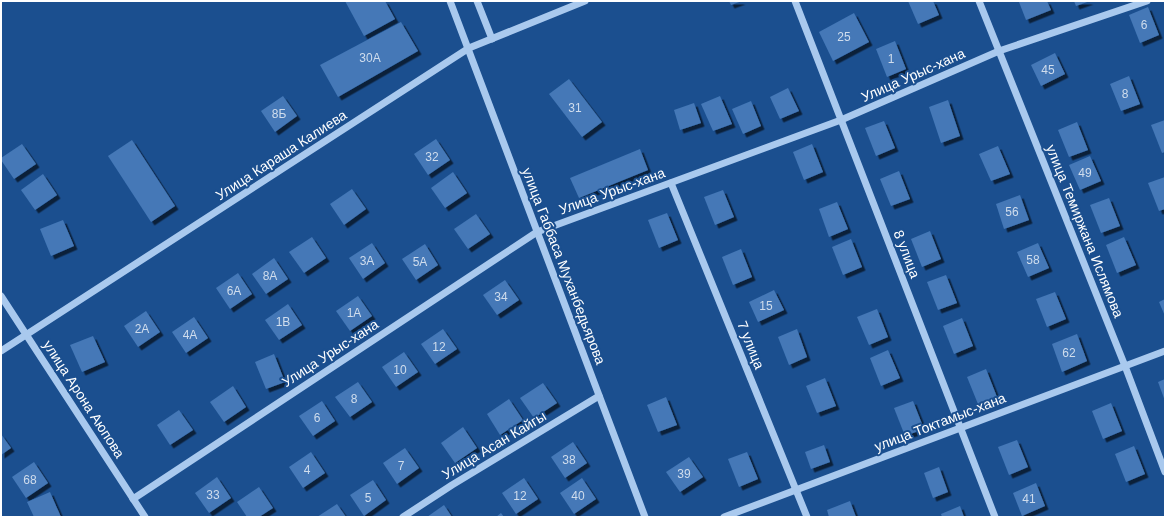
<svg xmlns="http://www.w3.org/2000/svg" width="1166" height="518" viewBox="0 0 1166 518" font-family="Arial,sans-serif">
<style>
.building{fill:#4478b7;filter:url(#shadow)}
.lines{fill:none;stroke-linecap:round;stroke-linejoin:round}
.minor{stroke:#a9c9ee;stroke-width:7}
.labels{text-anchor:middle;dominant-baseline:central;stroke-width:4;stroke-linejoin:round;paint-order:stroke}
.number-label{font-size:12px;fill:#d0dded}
.street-label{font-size:14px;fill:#fff;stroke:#1b4f8f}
</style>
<defs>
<filter id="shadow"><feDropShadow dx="3.5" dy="3.5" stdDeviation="0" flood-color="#0009"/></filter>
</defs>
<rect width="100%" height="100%" fill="#1b4f8f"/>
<g class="building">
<path d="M345,1H385L395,19L364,36Z"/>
<path d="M729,1H742L731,5Z"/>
<path d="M908,1H933L939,15L918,24Z"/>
<path d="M1021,1H1047L1051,10L1026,20L1019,2Z"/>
<path d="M1074,1H1090L1076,6Z"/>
<path d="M1148,7L1159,35L1140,43L1129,15Z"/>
<path d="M854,13L869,42L833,61L819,32Z"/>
<path d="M401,22L418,51L338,97L320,65Z"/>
<path d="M895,41L906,69L887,77L876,49Z"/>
<path d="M1055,53L1065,74L1041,86L1031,65Z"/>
<path d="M1129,76L1140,104L1121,111L1110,84Z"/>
<path d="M569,79L602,122L582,137L549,94Z"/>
<path d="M788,88L799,111L780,119L770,97Z"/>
<path d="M283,96L297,116L275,132L261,111Z"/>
<path d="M720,96L732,124L713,131L701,104Z"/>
<path d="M948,100L960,136L941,143L929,107Z"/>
<path d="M751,101L761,126L743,134L732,109Z"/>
<path d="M694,103L701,123L680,130L674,110Z"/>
<path d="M1165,120V152L1162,153L1151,125Z"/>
<path d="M884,121L895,148L876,156L865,128Z"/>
<path d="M1077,122L1088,150L1069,157L1058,130Z"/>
<path d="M436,139L450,160L428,175L414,154Z"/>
<path d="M132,140L175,206L151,222L108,156Z"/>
<path d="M22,144L36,164L14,179L1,160V158Z"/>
<path d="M812,144L823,172L804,180L793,152Z"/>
<path d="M998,146L1010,174L991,181L979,154Z"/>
<path d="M640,149L648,170L579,198L570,178Z"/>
<path d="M1090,156L1101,181L1080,190L1069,165Z"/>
<path d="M899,171L910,199L891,206L880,179Z"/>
<path d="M453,172L467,193L445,208L431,188Z"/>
<path d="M43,174L57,195L35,210L21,190Z"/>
<path d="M1165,177V209L1159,211L1148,183Z"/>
<path d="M352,189L366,209L344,225L330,204Z"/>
<path d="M723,190L734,217L715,225L704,197Z"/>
<path d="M1020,195L1029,220L1004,229L996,204Z"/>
<path d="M1109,198L1120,226L1101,233L1090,205Z"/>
<path d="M837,202L848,229L829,237L819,209Z"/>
<path d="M667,213L678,240L659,248L648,220Z"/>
<path d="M476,214L490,234L468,249L454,229Z"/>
<path d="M63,220L74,246L51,256L40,229Z"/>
<path d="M930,231L941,259L922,267L911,239Z"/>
<path d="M312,237L326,258L304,273L289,252Z"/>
<path d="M1124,237L1136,265L1117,273L1106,245Z"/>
<path d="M851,239L862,267L843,275L832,247Z"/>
<path d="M372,243L385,263L363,279L349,258Z"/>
<path d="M1038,243L1049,268L1028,277L1017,252Z"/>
<path d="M425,244L438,265L416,280L402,259Z"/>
<path d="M741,249L752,277L733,285L722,257Z"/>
<path d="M274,258L288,279L266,294L252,274Z"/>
<path d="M238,273L252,294L230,309L216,288Z"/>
<path d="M946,275L957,303L938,310L927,282Z"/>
<path d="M505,280L519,300L497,315L483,295Z"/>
<path d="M774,290L784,310L758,322L749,302Z"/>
<path d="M1055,292L1066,319L1047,327L1036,299Z"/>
<path d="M358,296L372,316L350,331L336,311Z"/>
<path d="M1165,299V316L1159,302Z"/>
<path d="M288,304L302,325L279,340L265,320Z"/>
<path d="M877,309L888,337L869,345L857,317Z"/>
<path d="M146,311L160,332L138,347L124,326Z"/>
<path d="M194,317L208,338L186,353L172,332Z"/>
<path d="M962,318L973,346L954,354L943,326Z"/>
<path d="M443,329L457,349L435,364L421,344Z"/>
<path d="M797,329L807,357L789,365L778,337Z"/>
<path d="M1077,334L1087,361L1062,372L1052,344Z"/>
<path d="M93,336L105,362L82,372L70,345Z"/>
<path d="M888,350L900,378L881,386L870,358Z"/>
<path d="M404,352L418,372L396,387L382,367Z"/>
<path d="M274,354L285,382L266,389L255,362Z"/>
<path d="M986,369L997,397L978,404L967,377Z"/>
<path d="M825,378L836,406L817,413L806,386Z"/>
<path d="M1165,379V401L1158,382Z"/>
<path d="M358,382L372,402L350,417L335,397Z"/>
<path d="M543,383L557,403L534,418L520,398Z"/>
<path d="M233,386L246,407L224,422L210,402Z"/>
<path d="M666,397L677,425L658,432L647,405Z"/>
<path d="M509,399L523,420L500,435L487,414Z"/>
<path d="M322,401L335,421L313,436L299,416Z"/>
<path d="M913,401L924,429L905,436L894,408Z"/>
<path d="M1111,403L1122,431L1103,439L1092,411Z"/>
<path d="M179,410L193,430L170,445L157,425Z"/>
<path d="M463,427L477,448L455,463L441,443Z"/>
<path d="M1,434L11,448L1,455Z"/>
<path d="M1017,440L1028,467L1009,475L998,447Z"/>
<path d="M573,442L587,463L565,478L551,457Z"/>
<path d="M824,445L830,462L811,469L805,452Z"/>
<path d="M1134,446L1145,474L1126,482L1115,454Z"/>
<path d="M405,448L419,468L397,484L383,463Z"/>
<path d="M311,452L325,473L303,488L289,467Z"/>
<path d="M747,452L758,479L739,487L728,459Z"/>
<path d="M689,457L703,477L680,492L666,472Z"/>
<path d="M34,462L48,483L26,498L12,477Z"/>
<path d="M939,467L948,492L933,498L924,473Z"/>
<path d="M217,477L231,498L209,513L195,493Z"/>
<path d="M524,478L538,499L516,514L502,493Z"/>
<path d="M582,478L596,499L574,514L560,493Z"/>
<path d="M373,480L386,500L364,516L350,495Z"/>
<path d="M1036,483L1045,506L1022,516L1013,493Z"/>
<path d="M259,487L273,508L259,517H247L237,502Z"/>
<path d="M50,492L61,517H34L27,502Z"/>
<path d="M850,501L856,517H829L827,510Z"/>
<path d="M337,504L346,517H317Z"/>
<path d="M444,505L452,517H427Z"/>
<path d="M960,506L964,517H942L941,514Z"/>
<path d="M501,513L504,517H496Z"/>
</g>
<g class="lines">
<g class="minor">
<path d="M450,1L645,517"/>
<path d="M477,1L492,39"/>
<path d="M795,1L995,517"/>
<path d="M979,1L1125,366L1165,472"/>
<path d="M671,183L807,517"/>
<path d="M1,296L145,517"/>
<path d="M1,351L469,48L585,1"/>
<path d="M133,499L537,232L841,120L999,51L1147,1"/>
<path d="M403,517L452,485L599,396"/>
<path d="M724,517L1165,351"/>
</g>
</g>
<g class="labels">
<g class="number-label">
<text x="1144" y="25">6</text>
<text x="844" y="37">25</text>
<text x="370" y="58">30А</text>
<text x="891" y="59">1</text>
<text x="1048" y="70">45</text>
<text x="1125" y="94">8</text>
<text x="575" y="108">31</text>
<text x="279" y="114">8Б</text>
<text x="432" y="157">32</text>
<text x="1085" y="173">49</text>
<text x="1012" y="212">56</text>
<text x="1033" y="260">58</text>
<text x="367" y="261">3А</text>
<text x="420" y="262">5А</text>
<text x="270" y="276">8А</text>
<text x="234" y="291">6А</text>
<text x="501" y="297">34</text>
<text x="766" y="306">15</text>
<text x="354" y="313">1А</text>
<text x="283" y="322">1В</text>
<text x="142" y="329">2А</text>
<text x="190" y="335">4А</text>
<text x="439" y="347">12</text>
<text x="1069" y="353">62</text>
<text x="400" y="370">10</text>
<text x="354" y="399">8</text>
<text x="317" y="418">6</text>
<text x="569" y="460">38</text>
<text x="401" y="466">7</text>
<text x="307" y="470">4</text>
<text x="684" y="474">39</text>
<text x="30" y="480">68</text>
<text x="213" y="495">33</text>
<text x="520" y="496">12</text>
<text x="578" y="496">40</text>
<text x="368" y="498">5</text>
<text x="1029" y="499">41</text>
</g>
<g class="street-label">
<text transform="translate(913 75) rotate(-24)">Улица Урыс-хана</text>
<text transform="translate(281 155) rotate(-33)">Улица Караша Калиева</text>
<text transform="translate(612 191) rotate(-20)">Улица Урыс-хана</text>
<text transform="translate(1085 231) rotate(68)">улица Темиржана Ислямова</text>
<text transform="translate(907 254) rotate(69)">8 улица</text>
<text transform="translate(564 266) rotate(69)">улица Габбаса Муханбедьярова</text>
<text transform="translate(751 345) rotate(68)">7 улица</text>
<text transform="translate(330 353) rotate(-33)">Улица Урыс-хана</text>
<text transform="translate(84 399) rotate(57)">улица Арона Аюпова</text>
<text transform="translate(940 422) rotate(-21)">улица Токтамыс-хана</text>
<text transform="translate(494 445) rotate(-31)">Улица Асан Кайгы</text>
</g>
</g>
<rect width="1166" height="518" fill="none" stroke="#ffffff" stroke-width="4"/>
</svg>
